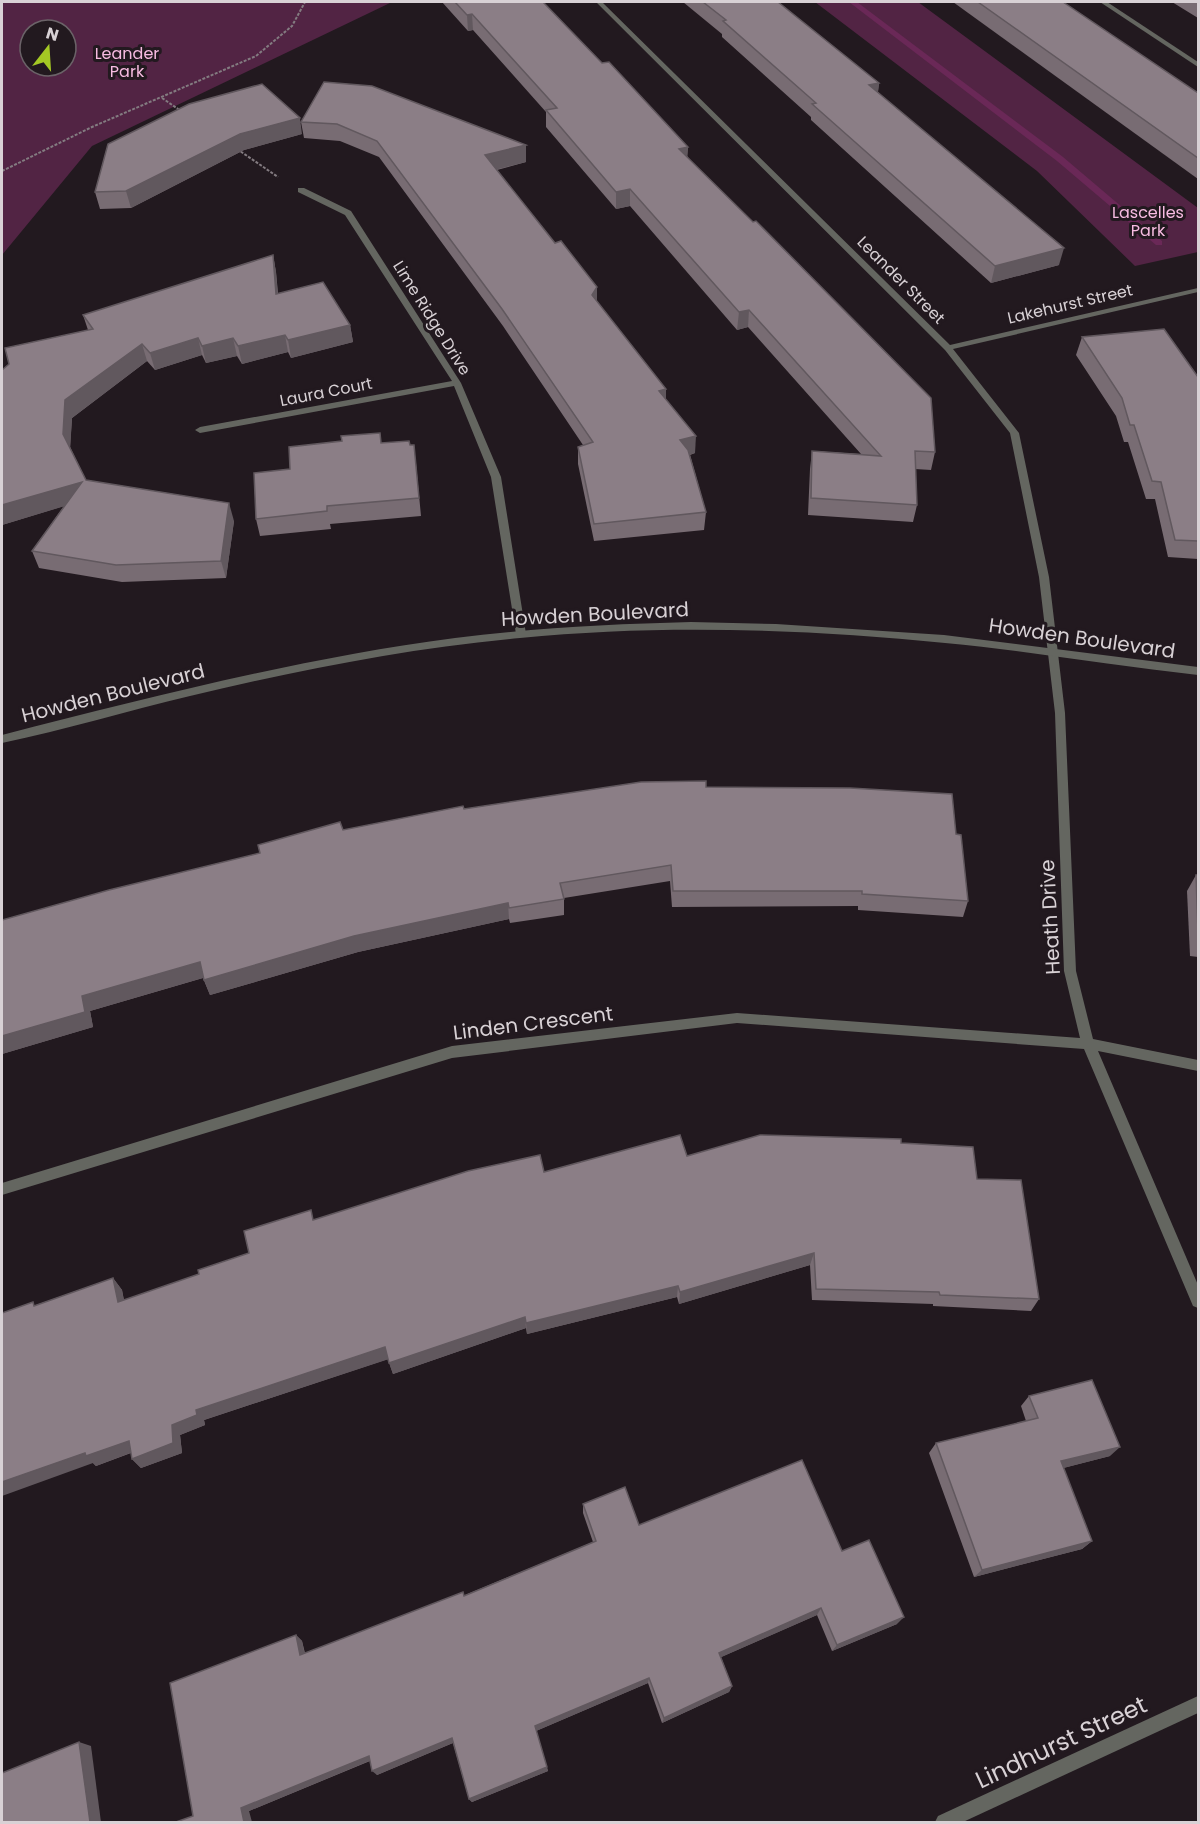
<svg xmlns="http://www.w3.org/2000/svg" width="1200" height="1824" viewBox="0 0 1200 1824" font-family="Poppins,sans-serif">
<style>
.green{fill:#522444;fill-rule:evenodd}
.lines{fill:none;stroke-linecap:round;stroke-linejoin:round}
.stream{fill:#6a2857;fill-rule:evenodd}
.path{stroke:#837b80;stroke-width:2;stroke-dasharray:3 1.5;stroke-linecap:butt}
.minor{fill:#646660;fill-rule:evenodd}
.tertiary{fill:#646660;fill-rule:evenodd}
.wall{fill:#786c73}
.shaded-wall{fill:#61585e}
.building{fill:#8b7e86;stroke:#61585e;stroke-width:1.5}
.labels{text-anchor:middle;dominant-baseline:central;stroke-width:6;stroke-linejoin:round;paint-order:stroke}
.far-park-label{font-size:16px;fill:#f7bbe1;stroke:#22191f}
.far-street-label{font-size:16px;fill:#d8d1d5;stroke:#22191f}
.street-label{font-size:20px;fill:#d8d1d5;stroke:#22191f}
.near-street-label{font-size:24px;fill:#d8d1d5;stroke:#22191f}
</style>
<rect width="100%" height="100%" fill="#22191f"/>
<g class="green">
<path d="M2,2H392L92,146L2,255ZM30,30H66V66H30Z"/>
<path d="M815,2H918L1198,208V252L1135,266L1037,171Z"/>
</g>
<g class="lines">
<path class="stream" d="M849,2H857L1063,157L1162,241V245H1156L1057,161Z"/>
<g class="path">
<path d="M162,98L181,111"/>
<path d="M237,149L278,177"/>
<path d="M2,171L92,127L256,56L292,26L305,2"/>
</g>
<g class="minor">
<path d="M596,2H602L950,345L1198,288V292L953,349L1019,433L1049,577L1065,713L1076,971L1093,1039L1198,1060V1071L1098,1051L1198,1285V1308L1193,1306L1084,1049L737,1023L452,1058L2,1195V1183L452,1046L737,1013L1080,1038L1064,971L1055,713L1039,577L1010,433L945,350Z"/>
<path d="M1100,2H1107L1198,62V67Z"/>
<path d="M298,188H304L351,211L461,383L501,477L526,634L525,637H517L516,634L491,477L454,386L200,433L195,430L200,427L452,381L345,215L298,192Z"/>
<path d="M1198,1696V1713L963,1822H935L938,1816Z"/>
</g>
<path class="tertiary" d="M691,622L776,624L944,635L1198,667V675C1114,666 1030,651 945,643C804,629 661,624 520,638C409,648 299,670 190,696C127,711 65,730 2,743V735C151,697 302,658 455,638C534,628 612,624 691,622Z"/>
</g>
<g class="wall">
<path d="M442,2H543L602,63L688,147L687,156L935,452L931,470L915,469L917,505L913,522L808,515L810,469L812,451L861,454L748,327L737,330L630,206L616,209L546,127V112L473,30L468,31Z"/>
<path d="M683,2H778L879,83L878,92L1059,265L991,283L811,120V117L722,37V34Z"/>
<path d="M953,2H1063L1198,93V179Z"/>
<path d="M1172,2H1198V18Z"/>
<path d="M324,82L526,162L497,170L555,243L597,287V301L666,400L695,453L690,455L706,512L704,530L594,541L578,464V447L583,445L503,326L379,157L340,141L304,138L301,122Z"/>
<path d="M302,134L244,150L131,208L100,209L95,192L108,144Z"/>
<path d="M273,255L276,272L278,293L350,325L353,342L291,358L288,352L242,364L237,356L206,363L202,355L155,370L147,361L72,418L70,447L86,480L234,521L226,578L122,582L39,568L32,551L64,506L2,525V370L88,330L83,315Z"/>
<path d="M1082,337L1198,377V559L1168,557L1155,499H1146L1128,442H1124L1116,416L1076,355Z"/>
<path d="M381,443L410,445L416,463L421,516L330,524L331,529L260,536L256,519L290,469Z"/>
<path d="M706,787L956,834L968,901L963,917L858,910V906L672,907L670,881L564,898V915L510,923L509,919L358,952L210,995L203,978L90,1011L93,1027L2,1054L260,853L343,830L464,809Z"/>
<path d="M1196,875H1198V957L1190,956L1187,891Z"/>
<path d="M901,1143L977,1179L1039,1299L1031,1311L933,1306V1304L812,1300L810,1265L679,1304L677,1297L527,1334L526,1328L393,1374L388,1359L204,1420L205,1425L180,1435L182,1453L141,1468L132,1459L131,1453L96,1466L93,1463L36,1305L113,1278L122,1290L124,1300L199,1274L249,1253L315,1220L544,1172L687,1156Z"/>
<path d="M1029,1396L1110,1456L1063,1468L1092,1541L1082,1549L974,1577L929,1453L936,1443L1026,1421L1021,1406Z"/>
<path d="M583,1504L639,1525L842,1551L897,1624L832,1651L817,1615L721,1657L732,1686L729,1692L662,1723L648,1683L536,1731L548,1771L472,1802L469,1799L453,1743L377,1775L370,1761L249,1811L193,1816L296,1635L302,1641L305,1653L465,1595L593,1542L583,1513Z"/>
</g>
<g class="shaded-wall">
<path d="M472,14L473,30L468,31L467,15Z"/>
<path d="M879,83L877,99L869,85Z"/>
<path d="M300,118L302,134L244,150L131,208L126,191L240,134Z"/>
<path d="M526,145V162L487,172L485,155Z"/>
<path d="M688,147L687,164L679,149Z"/>
<path d="M630,189V206L616,209V192Z"/>
<path d="M1064,248L1059,265L991,283L995,266Z"/>
<path d="M273,255L276,272L279,311L276,294Z"/>
<path d="M597,287V304L592,295Z"/>
<path d="M749,310L748,327L737,330L739,312Z"/>
<path d="M350,325L353,342L291,358L288,340Z"/>
<path d="M285,335L288,352L242,364L238,346Z"/>
<path d="M198,338L202,355L155,370L150,353Z"/>
<path d="M233,338L237,356L206,363L202,346Z"/>
<path d="M142,344L147,361L72,418L70,451L63,434L65,400Z"/>
<path d="M666,389V407L659,391Z"/>
<path d="M696,436L695,453L679,458L680,440Z"/>
<path d="M82,482L88,499L2,525V505Z"/>
<path d="M229,503L234,521L226,578L221,561Z"/>
<path d="M508,903L509,919L358,952L210,995L204,980L354,936Z"/>
<path d="M200,962L206,977L90,1011L93,1027L2,1054V1036L82,996Z"/>
<path d="M814,1253L810,1265L679,1304L680,1292Z"/>
<path d="M113,1278L122,1290L126,1314L118,1302Z"/>
<path d="M678,1286L677,1297L527,1334L526,1323Z"/>
<path d="M525,1317L526,1328L393,1374L389,1363Z"/>
<path d="M385,1347L389,1359L204,1420L205,1425L180,1435L182,1453L141,1468L132,1459L172,1425L196,1410Z"/>
<path d="M129,1441L138,1450L96,1466L93,1463L2,1496V1482L85,1453Z"/>
<path d="M1120,1447L1110,1456L1052,1471L1061,1461Z"/>
<path d="M1092,1541L1082,1549L974,1577L982,1570Z"/>
<path d="M821,1608L817,1615L717,1659L719,1653Z"/>
<path d="M904,1617L897,1624L832,1651L837,1645Z"/>
<path d="M296,1635L302,1641L306,1661L300,1655Z"/>
<path d="M649,1678L648,1683L536,1731L548,1771L472,1802L469,1799L535,1726Z"/>
<path d="M732,1686L729,1692L662,1723L664,1718Z"/>
<path d="M452,1738L455,1742L377,1775L372,1771Z"/>
<path d="M79,1742L91,1746L101,1822H90Z"/>
<path d="M369,1756L374,1759L249,1811L252,1822H244L241,1808Z"/>
</g>
<g class="building">
<path d="M455,2H543L602,63L609,62L688,147L679,149L753,222L756,221L931,398L935,452L915,451L917,505L811,498L812,451L881,456L749,310L739,312L630,189L616,192L546,110L557,108L472,14L467,15Z"/>
<path d="M703,2H778L879,83L869,85L1064,248L995,266L812,104L816,103L723,21L726,20Z"/>
<path d="M978,2H1063L1198,93V158Z"/>
<path d="M324,82L372,86L526,145L485,155L555,243L561,241L597,287L592,295L666,389L659,391L696,436L680,440L688,450L706,512L594,524L578,447L593,442L502,309L377,141L337,124L301,122Z"/>
<path d="M262,84L300,118L240,134L126,191L95,192L108,144L189,104Z"/>
<path d="M273,255L276,294L323,282L350,325L288,340L285,335L238,346L233,338L202,346L198,338L150,353L142,344L65,400L63,434L86,480L229,503L221,561L116,565L32,551L82,482L2,505V370L9,364L5,348L93,329L83,315Z"/>
<path d="M1164,329L1198,377V541L1175,540L1161,482L1152,481L1134,425H1130L1122,398L1082,337Z"/>
<path d="M380,433L381,443L409,441L410,445H414L419,498L327,506V511L256,519L254,473L290,469L289,447L342,441L341,436Z"/>
<path d="M706,781V787L850,788L952,794L956,834L961,835L968,901L862,894V891H673L671,865L560,883L564,899L509,908L508,903L354,936L204,980L200,962L82,996L85,1012L2,1036V920L109,890L260,853L258,845L340,822L343,830L463,806L464,809L641,782Z"/>
<path d="M1196,875H1198V931Z"/>
<path d="M680,1135L687,1156L760,1135L901,1139V1143L973,1147L977,1179L1021,1180L1039,1299L940,1295L939,1292L816,1289L814,1253L680,1292L678,1286L526,1323L525,1317L389,1363L385,1347L196,1410L197,1415L172,1425L173,1443L132,1459L129,1441L86,1456L85,1453L2,1482V1313L33,1302L34,1306L113,1278L118,1302L199,1274L198,1270L249,1253L244,1231L311,1210L313,1220L468,1171L540,1155L544,1172Z"/>
<path d="M1092,1380L1120,1447L1061,1461L1092,1541L982,1570L936,1443L1038,1418L1029,1396Z"/>
<path d="M802,1460L842,1551L869,1540L904,1617L837,1645L821,1608L719,1653L732,1686L664,1718L649,1678L535,1726L547,1767L469,1799L452,1738L372,1771L369,1756L241,1808L244,1822H176L193,1816L170,1683L296,1635L300,1655L463,1592L464,1596L596,1541L583,1504L625,1487L639,1525Z"/>
<path d="M79,1742L90,1822H2V1773Z"/>
</g>
<g class="labels">
<g class="far-park-label">
<text x="127" y="53">Leander<tspan x="127" dy="18">Park</tspan></text>
<text x="1148" y="212">Lascelles<tspan x="1148" dy="18">Park</tspan></text>
</g>
<g class="far-street-label">
<text transform="translate(901 280) rotate(45)">Leander Street</text>
<text transform="translate(1070 304) rotate(-13)">Lakehurst Street</text>
<text transform="translate(432 318) rotate(58)">Lime Ridge Drive</text>
<text transform="translate(326 392) rotate(-11)">Laura Court</text>
</g>
<g class="street-label">
<text transform="translate(595 614) rotate(-3)">Howden Boulevard</text>
<text transform="translate(1082 638) rotate(8)">Howden Boulevard</text>
<text transform="translate(113 693) rotate(-14)">Howden Boulevard</text>
<text transform="translate(1050 917) rotate(-93)">Heath Drive</text>
<text transform="translate(533 1023) rotate(-7)">Linden Crescent</text>
</g>
<g class="near-street-label">
<text transform="translate(1061 1742) rotate(-25)">Lindhurst Street</text>
</g>
</g>
<rect width="1200" height="1824" fill="none" stroke="#d8d1d5" stroke-width="6"/>
<g transform="translate(48 48) rotate(17)"><circle r="28" fill="#22191f" stroke="#6b6368" stroke-width="1.5"/>
<path d="M0-4.5L10 22L0 15L-10 22Z" fill="#a4c824"/>
<text y="-9" font-size="16" font-weight="bold" text-anchor="middle" fill="#d8d1d5">N</text>
</g>
</svg>
